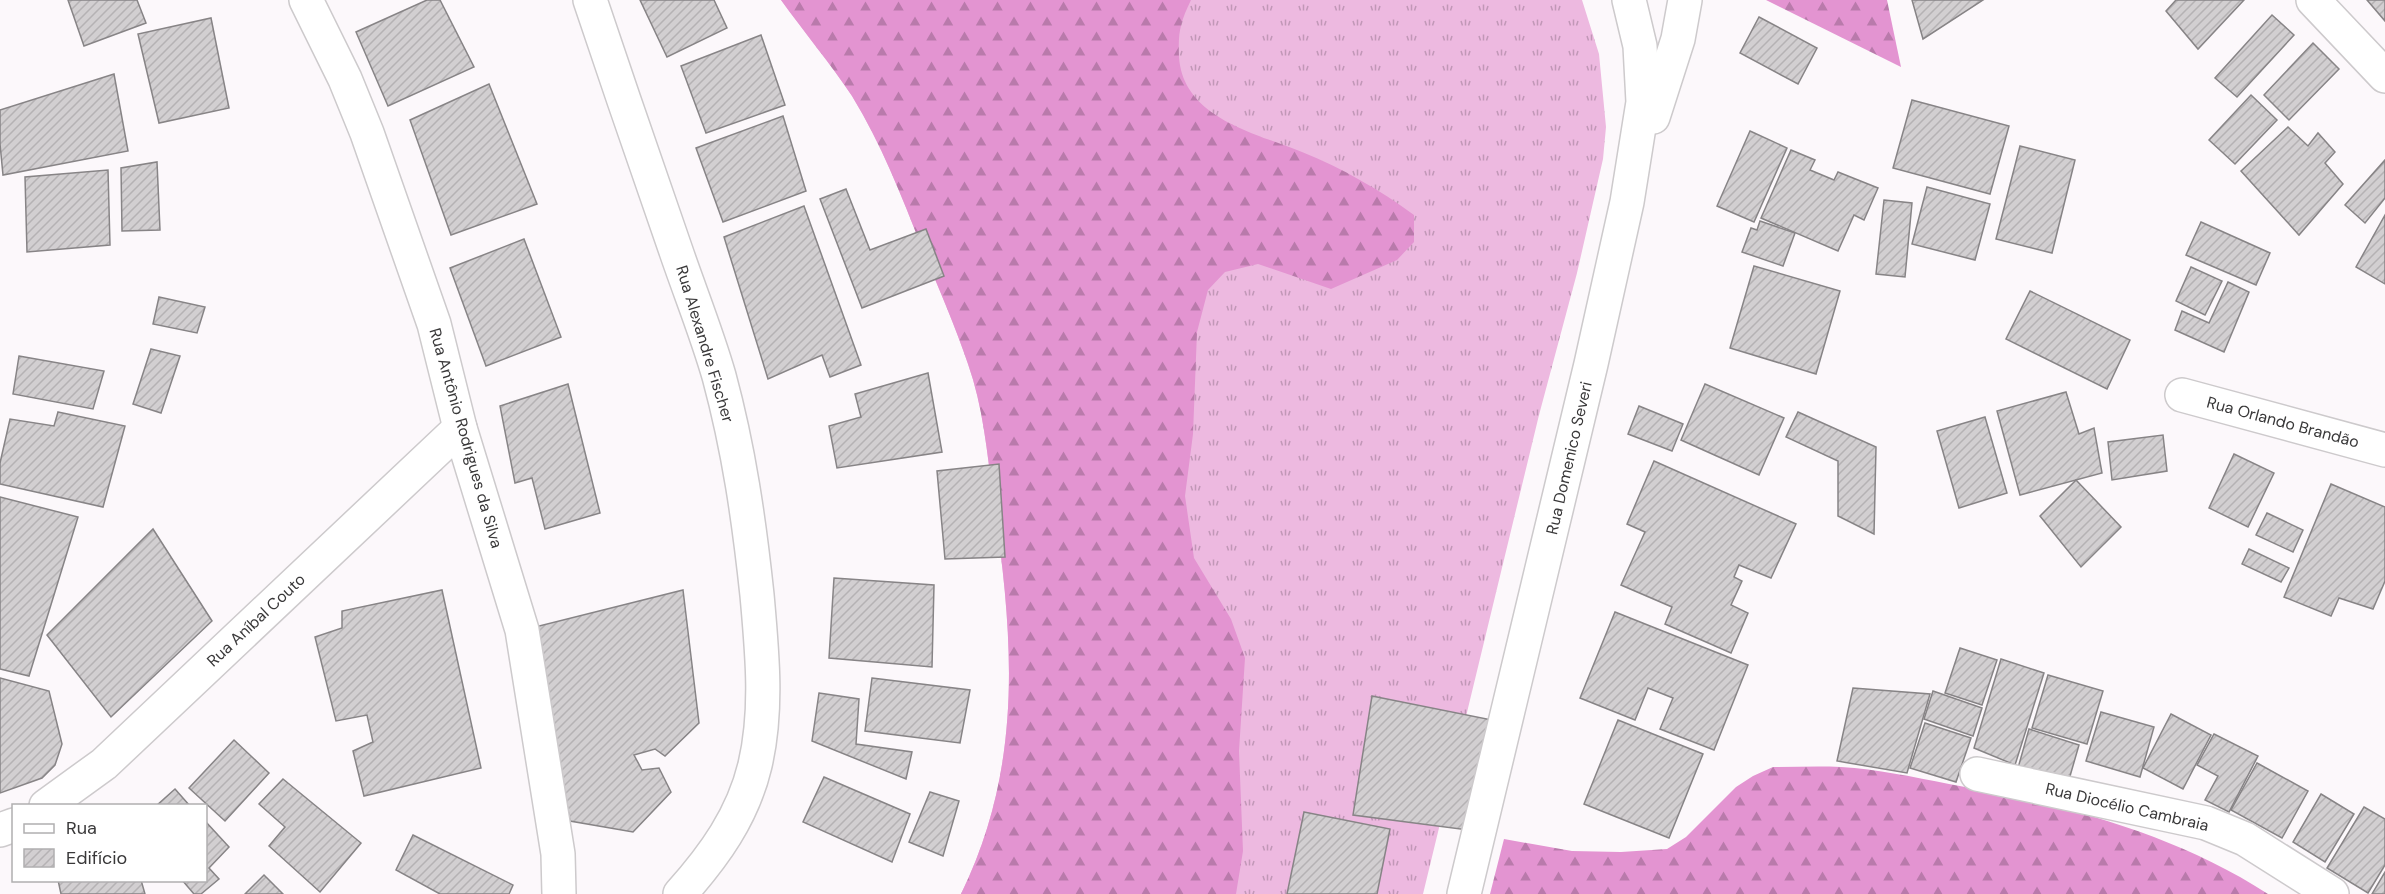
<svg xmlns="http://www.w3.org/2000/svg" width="2385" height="894" viewBox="0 0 2385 894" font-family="'DM Sans',sans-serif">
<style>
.grass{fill:url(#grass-tufts)}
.forest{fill:url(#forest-firs)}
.building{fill:url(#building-hatch);stroke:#878486;stroke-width:1.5}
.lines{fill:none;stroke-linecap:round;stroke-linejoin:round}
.minor-casing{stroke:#cdcacc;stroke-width:36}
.minor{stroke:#fff;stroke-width:33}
.labels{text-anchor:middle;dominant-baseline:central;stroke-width:4.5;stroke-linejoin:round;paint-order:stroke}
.street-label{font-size:16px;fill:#393839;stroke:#fff}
</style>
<defs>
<pattern id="grass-tufts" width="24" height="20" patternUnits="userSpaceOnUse" patternTransform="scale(1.5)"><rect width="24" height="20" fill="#edb9e0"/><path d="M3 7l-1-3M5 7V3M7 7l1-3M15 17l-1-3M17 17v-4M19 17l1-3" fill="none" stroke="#c197b7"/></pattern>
<pattern id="forest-firs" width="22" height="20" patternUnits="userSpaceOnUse" patternTransform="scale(1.5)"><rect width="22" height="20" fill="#e394d1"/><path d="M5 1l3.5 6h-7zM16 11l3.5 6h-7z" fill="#b97aab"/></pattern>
<pattern id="building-hatch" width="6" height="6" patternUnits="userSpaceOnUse" patternTransform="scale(1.5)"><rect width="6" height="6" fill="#d2cfd1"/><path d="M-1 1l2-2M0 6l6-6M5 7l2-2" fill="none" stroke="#b5b2b4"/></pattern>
</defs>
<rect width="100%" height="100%" fill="#fcf8fb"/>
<path class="grass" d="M781,0H1582L1599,54L1606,127L1603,159L1577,273L1539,415L1423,894H961C1025,763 1013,635 993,496C987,452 983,406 968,364C955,325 938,287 922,248C902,197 881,143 852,96C830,63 804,32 781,0Z"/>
<g class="forest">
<path d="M781,0H1191C1180,23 1178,32 1179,57C1183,118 1255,133 1302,152C1342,168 1380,190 1414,215V242L1397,260L1331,289L1258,264L1225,272L1208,290L1197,332L1193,434L1185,496L1194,558L1231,619L1245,658L1239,751L1243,851L1236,894H961C1025,763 1013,635 993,496C987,452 983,406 968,364C955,325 938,287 922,248C902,197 881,143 852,96C830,63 804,32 781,0Z"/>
<path d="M1766,0H1887L1901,67Z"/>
<path d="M1773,767C1795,767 1818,766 1841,767C1877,769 1913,777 1949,784C2060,804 2172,832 2268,894H1490L1504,839L1572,851L1621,852L1667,849L1686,837L1736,787L1753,776Z"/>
</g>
<g class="building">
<path d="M68,0H137L146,23L84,46Z"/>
<path d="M427,0H440L474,67L388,106L356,32Z"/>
<path d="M640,0H714L727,28L667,57Z"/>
<path d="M1912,0H1983L1923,39Z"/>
<path d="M2176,0H2244L2198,49L2166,11Z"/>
<path d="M2367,0H2385V21Z"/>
<path d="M2272,15L2294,35L2237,97L2215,78Z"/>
<path d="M1759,17L1817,48L1798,84L1740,53Z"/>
<path d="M211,18L229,108L159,123L138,34Z"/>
<path d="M761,35L785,105L706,133L681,66Z"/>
<path d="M2313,43L2339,69L2289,120L2264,95Z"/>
<path d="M114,74L128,151L3,175L0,144V110Z"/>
<path d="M489,84L537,204L451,235L410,120Z"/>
<path d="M2251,95L2277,120L2235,164L2209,140Z"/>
<path d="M1912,100L2009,126L1990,194L1893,168Z"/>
<path d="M783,116L806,191L723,222L696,148Z"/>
<path d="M2288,127L2308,146L2318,133L2335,152L2325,163L2343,184L2299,235L2241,171Z"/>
<path d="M1750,131L1787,148L1754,222L1717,206Z"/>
<path d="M2020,146L2075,160L2052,253L1996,239Z"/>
<path d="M1791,150L1815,160L1810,170L1834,180L1838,172L1878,188L1864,220L1854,215L1838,251L1761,218Z"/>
<path d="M2385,160V198L2365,223L2345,205Z"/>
<path d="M157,162L160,230L122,231L121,168Z"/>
<path d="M108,170L110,245L27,252L25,177Z"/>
<path d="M1927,187L1990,204L1975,260L1912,244Z"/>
<path d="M846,189L870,250L926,229L944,276L862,308L820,199Z"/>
<path d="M1884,200L1912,203L1905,277L1876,274Z"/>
<path d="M804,206L861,365L830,377L822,355L768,379L724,237Z"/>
<path d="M2385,215V284L2356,267Z"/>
<path d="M1760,221L1795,233L1783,266L1742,252L1751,228L1757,230Z"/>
<path d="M2201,222L2270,253L2256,285L2186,255Z"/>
<path d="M524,239L561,337L486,366L450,268Z"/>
<path d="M1754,266L1840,291L1816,374L1730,348Z"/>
<path d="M2191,267L2222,281L2205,315L2176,301Z"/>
<path d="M2228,282L2249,292L2224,352L2175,330L2182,311L2209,323Z"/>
<path d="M2030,291L2130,340L2107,389L2006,339Z"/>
<path d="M159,297L205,307L197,333L153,324Z"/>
<path d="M151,349L180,356L161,413L133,404Z"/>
<path d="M19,356L104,371L93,409L13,394Z"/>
<path d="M928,373L942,452L837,468L829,426L861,417L855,394Z"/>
<path d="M568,384L600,513L545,529L532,478L515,483L500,406Z"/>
<path d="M1705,384L1784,418L1759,475L1681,440Z"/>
<path d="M2066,392L2079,434L2094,428L2102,473L2020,495L1997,411Z"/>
<path d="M1639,406L1683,424L1672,451L1628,434Z"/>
<path d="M58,412L125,426L103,507L0,484V463L10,419L54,426Z"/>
<path d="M1798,412L1876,447L1874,534L1838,516V461L1786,437Z"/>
<path d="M1985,417L2007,493L1959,508L1937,431Z"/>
<path d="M2163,435L2167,471L2112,480L2108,442Z"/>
<path d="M2234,454L2274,473L2248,527L2209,508Z"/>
<path d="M1654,461L1796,524L1771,578L1739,565L1734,577L1742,581L1731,605L1748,613L1731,653L1665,624L1672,607L1621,585L1645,532L1627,524Z"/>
<path d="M999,464L1005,557L945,559L937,471Z"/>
<path d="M2076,480L2121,527L2081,567L2040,516Z"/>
<path d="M2331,484L2385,507V581L2373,609L2339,598L2331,616L2284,597Z"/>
<path d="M0,497L78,517L29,676L0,669Z"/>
<path d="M2267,513L2303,530L2293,552L2256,535Z"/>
<path d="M153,529L212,621L111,717L47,635Z"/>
<path d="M2249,549L2289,568L2281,582L2242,564Z"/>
<path d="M834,578L934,585L932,667L829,658Z"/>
<path d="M442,590L481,768L364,796L353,751L373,742L367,715L336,721L315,637L342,628V611Z"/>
<path d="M683,590L699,723L665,756L655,749L634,755L642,770L659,768L671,792L633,832L570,821L535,627Z"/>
<path d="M1615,612L1748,665L1714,750L1660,729L1673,698L1648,688L1635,720L1580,698Z"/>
<path d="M1960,648L1997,660L1982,705L1945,693Z"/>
<path d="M2001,659L2044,673L2015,765L1974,748Z"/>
<path d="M2048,675L2103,691L2087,744L2032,728Z"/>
<path d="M0,678L49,691L62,744L55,765L42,778L0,793Z"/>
<path d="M872,678L970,690L960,743L865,731Z"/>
<path d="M1853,688L1930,694L1907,773L1837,761Z"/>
<path d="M1933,691L1982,708L1973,736L1924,719Z"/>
<path d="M819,693L859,699L856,744L912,752L906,779L812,741Z"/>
<path d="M1372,696L1492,720L1468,830L1353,815Z"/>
<path d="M2101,712L2154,727L2140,777L2086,761Z"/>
<path d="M2171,714L2211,735L2183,789L2143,768Z"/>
<path d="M1618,720L1703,754L1669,838L1584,804Z"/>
<path d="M1925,723L1971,738L1956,782L1910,768Z"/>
<path d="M2029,729L2079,745L2068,783L2018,768Z"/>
<path d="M2214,734L2258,756L2229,812L2205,800L2218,776L2197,765Z"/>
<path d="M234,740L269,773L225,821L189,788Z"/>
<path d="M2257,763L2308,791L2282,838L2231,810Z"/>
<path d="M824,777L910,814L892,862L803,822Z"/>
<path d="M283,779L361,843L320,892L269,846L285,827L259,804Z"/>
<path d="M175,789L190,806H156Z"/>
<path d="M930,792L959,801L943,856L909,842Z"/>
<path d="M2321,794L2354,814L2325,862L2293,842Z"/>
<path d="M2364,807L2385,819V865L2368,893L2327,868Z"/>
<path d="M1304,812L1390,829L1377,894H1287Z"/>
<path d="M206,822L229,847L209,868L219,879L201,894H194L182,880H206Z"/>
<path d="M413,835L513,885L509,894H440L396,870Z"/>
<path d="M2385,872V894H2372Z"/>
<path d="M264,875L283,894H245Z"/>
<path d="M58,880H141L145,894H61Z"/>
</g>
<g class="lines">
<defs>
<g id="minor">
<path d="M306,0L345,79L367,133L434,324L460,428L522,630L558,854L559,894"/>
<path d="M590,0C618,84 647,167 676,251C690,292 707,334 719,376C739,450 749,520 757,595C762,651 768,710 755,765C743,816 714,856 680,894"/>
<path d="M2313,0L2385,76"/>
<path d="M1653,117L1678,39L1685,0"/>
<path d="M2182,395L2385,450"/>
<path d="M1977,774L2206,823L2245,839L2332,894"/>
<path d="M46,806L104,764L460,428"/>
<path d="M0,830L14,825"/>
<path d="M1464,894L1591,364L1627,202L1643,102L1640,46L1629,0"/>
</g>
</defs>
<use href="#minor" class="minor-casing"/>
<use href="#minor" class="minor"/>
</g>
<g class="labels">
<g class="street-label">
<text transform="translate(705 344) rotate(73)">Rua Alexandre Fischer</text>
<text transform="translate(2283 422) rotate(15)">Rua Orlando Brandão</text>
<text transform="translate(466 438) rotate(74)">Rua Antônio Rodrigues da Silva</text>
<text transform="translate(1569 458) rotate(-77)">Rua Domenico Severi</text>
<text transform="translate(256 620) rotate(-43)">Rua Aníbal Couto</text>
<text transform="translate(2127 807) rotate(13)">Rua Diocélio Cambraia</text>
</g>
</g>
<rect x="12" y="804" width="195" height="78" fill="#ffffff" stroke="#b0afb0" stroke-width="1.5"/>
<rect x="24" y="824" width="30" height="9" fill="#ffffff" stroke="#b0afb0" stroke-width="1.5"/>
<text x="66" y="834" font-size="18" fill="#393839">Rua</text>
<rect x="24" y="849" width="30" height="18" fill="url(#building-hatch)" stroke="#b0afb0" stroke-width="1.5"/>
<text x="66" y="864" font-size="18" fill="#393839">Edifício</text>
</svg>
